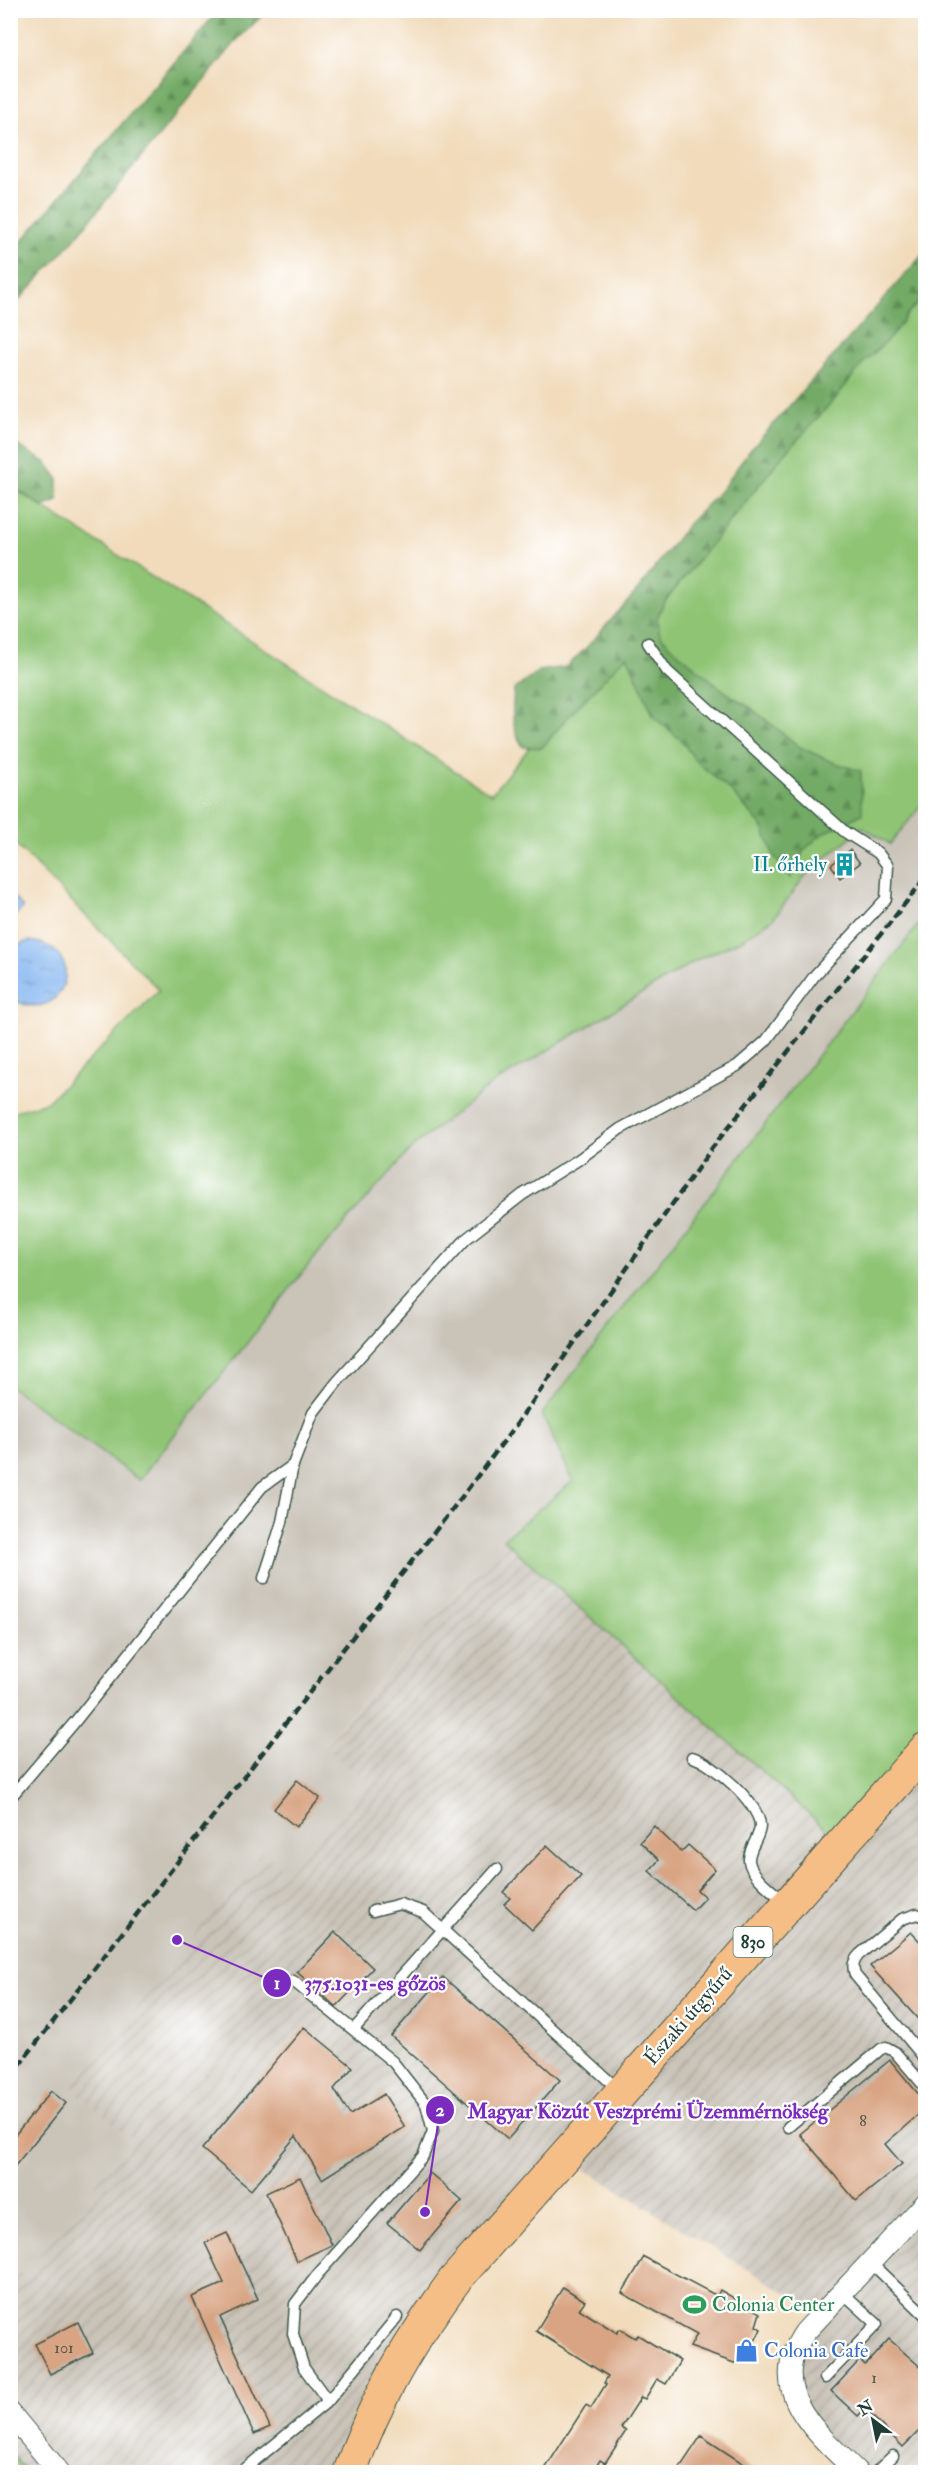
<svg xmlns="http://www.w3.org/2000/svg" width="936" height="2483" viewBox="0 0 936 2483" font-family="'IM FELL Double Pica',serif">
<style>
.industrial{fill:url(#industrial-furrows)}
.railway{fill:#c9c3b8}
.green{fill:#8fc475;stroke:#578054;stroke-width:1.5}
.forest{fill:url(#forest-firs);stroke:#49744d;stroke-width:1.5}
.water{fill:url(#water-ripples);stroke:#527a92;stroke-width:1.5}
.building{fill:#d8a483}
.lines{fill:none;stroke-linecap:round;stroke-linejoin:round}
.lane-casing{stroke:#3e5548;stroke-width:13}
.street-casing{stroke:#3e5548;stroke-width:23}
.primary-casing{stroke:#3e5548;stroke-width:35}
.lane{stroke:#fff;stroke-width:10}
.street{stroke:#fff;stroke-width:21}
.primary{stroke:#f6be87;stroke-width:33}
.rail{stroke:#1f3d34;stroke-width:4.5;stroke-dasharray:9 4.5;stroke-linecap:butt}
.labels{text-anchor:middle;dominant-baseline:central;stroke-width:4.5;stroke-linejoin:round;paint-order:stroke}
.number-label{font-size:16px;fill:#4d5748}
.shield{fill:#fff;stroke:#627771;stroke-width:1.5}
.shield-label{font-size:18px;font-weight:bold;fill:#1f3d34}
.culture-label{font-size:20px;fill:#0d838f;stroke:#fff;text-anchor:end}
.street-label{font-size:20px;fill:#1f3d34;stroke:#fff}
.leisure-label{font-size:20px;fill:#27864d;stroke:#fff;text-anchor:start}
.shop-label{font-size:20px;fill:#366cbe;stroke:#fff;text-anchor:start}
.leader{fill:none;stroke:#7b2cbf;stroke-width:2}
.callout-dot{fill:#7b2cbf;stroke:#fff;stroke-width:2}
.mark-label{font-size:18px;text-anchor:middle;font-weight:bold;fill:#fff}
.callout-label{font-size:21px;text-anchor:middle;font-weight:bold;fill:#7b2cbf;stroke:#fff;stroke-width:4.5;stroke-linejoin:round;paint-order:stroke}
</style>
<defs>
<pattern id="industrial-furrows" width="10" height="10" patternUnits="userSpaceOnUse" patternTransform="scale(1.5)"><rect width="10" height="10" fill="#c9c3b8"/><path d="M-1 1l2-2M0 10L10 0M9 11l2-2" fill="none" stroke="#aca89f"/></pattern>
<pattern id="forest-firs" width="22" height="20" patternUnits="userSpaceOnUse" patternTransform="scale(1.5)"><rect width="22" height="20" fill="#73aa66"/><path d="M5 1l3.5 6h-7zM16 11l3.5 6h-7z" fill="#5e8c55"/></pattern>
<pattern id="water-ripples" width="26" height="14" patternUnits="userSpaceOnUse" patternTransform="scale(1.5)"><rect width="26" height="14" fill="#85b6f1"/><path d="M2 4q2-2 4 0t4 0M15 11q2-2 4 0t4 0" fill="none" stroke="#6c95c4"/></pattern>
</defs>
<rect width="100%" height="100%" fill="#fff"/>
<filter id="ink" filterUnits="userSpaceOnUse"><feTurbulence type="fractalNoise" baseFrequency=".0167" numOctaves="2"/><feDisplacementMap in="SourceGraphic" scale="12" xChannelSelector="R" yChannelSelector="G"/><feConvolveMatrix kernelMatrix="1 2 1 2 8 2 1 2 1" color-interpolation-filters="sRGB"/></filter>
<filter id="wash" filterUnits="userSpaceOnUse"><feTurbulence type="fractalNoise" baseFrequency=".008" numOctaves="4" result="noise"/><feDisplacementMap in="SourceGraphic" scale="24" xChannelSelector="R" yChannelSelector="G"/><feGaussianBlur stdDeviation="1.35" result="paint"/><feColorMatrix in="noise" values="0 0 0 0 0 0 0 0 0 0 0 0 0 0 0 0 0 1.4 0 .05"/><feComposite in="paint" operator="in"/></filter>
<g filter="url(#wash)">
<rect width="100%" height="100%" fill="#f1dbbb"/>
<path class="industrial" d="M503,1539L843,1844L925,1754V2472H859L807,2419L791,2379L822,2315L568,2159L460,2278L348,2472H11L10,2265L23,2275L131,2139L71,2089L262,1851L287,1873L364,1781L324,1746Z"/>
<path class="railway" d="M925,801V916L542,1414L573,1481L503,1539L324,1745L364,1781L287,1873L262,1852L72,2088L131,2139L24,2276L10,2265V1387L139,1479L314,1258L414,1146L491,1085L697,960L741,940L773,919L808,872L863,827L890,843Z"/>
<g class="green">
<path d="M925,271V344L919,352L926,353L925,801L890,844L863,827L808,872L773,919L741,940L697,960L491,1085L414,1146L314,1258L139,1480L11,1387V1112L47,1102L159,990L11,840L10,486L491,794Z"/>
<path d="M925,916V1754L844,1845L503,1539L573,1481L542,1414Z"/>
<path d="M10,2453H11L26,2472H11Z"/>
</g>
<g class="forest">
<path d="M218,11H267L238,39L72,242L11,309V254Z"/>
<path d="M925,252V296L908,313L890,338L863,363L835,399L780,459L663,604L657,619L660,634L670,646L727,693L751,708L800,747L832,762L861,771L862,814L822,834L804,850L790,878L774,856L763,828L746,808L732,792L695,760L681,740L654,717L627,655L568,717L542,748L523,747C511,728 512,712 514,690L539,671L566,667L586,648L637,591L688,524L722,489L747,454Z"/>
<path d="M10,441L47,463L58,478V501L43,507L11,486Z"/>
</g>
<g class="water">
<path d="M11,894L23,908L11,919Z"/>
<path d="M29,941C93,948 63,1031 11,998V951L15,946Z"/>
</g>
<g id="blocks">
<g class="building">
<path d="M850,850L860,863L840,878L831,865Z"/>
<path d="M297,1780L320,1798L296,1827L274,1809Z"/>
<path d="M654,1826L681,1852L688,1845L715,1869L697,1890L705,1897L693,1910L649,1871L659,1860L640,1842Z"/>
<path d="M547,1845L581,1876L532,1930L504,1904L510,1898L503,1892Z"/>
<path d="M335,1932L373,1968L336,2007L297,1972Z"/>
<path d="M911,1932L926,1948V2028L870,1966Z"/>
<path d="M443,1977L560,2080L508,2139L391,2036Z"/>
<path d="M304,2027L353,2067L334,2089L350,2115L384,2094L405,2127L322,2179L296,2136L251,2190L202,2149Z"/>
<path d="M890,2060L926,2103V2108L885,2144L902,2164L856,2201L800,2134Z"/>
<path d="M51,2091L66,2103L10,2172V2141Z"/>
<path d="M430,2173L462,2201L420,2250L387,2223Z"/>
<path d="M300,2177L332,2245L297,2261L266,2193Z"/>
<path d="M227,2233L258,2299L220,2317L270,2427L254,2434L192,2297L224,2283L205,2243Z"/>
<path d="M644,2257L717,2296L720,2290L760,2313L756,2326L761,2329L745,2361L734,2363L690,2347L697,2334L622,2293Z"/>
<path d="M563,2287L585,2301L579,2309L617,2333L620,2329L635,2338L638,2335L680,2361L666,2384L657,2379L645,2399L641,2397L621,2428L626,2431L605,2463L600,2460L593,2472H543L586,2405L591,2408L606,2384L604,2383L608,2376L536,2331Z"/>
<path d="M78,2322L93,2353L50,2374L35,2344Z"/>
<path d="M889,2339L926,2372V2424L903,2447L865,2409L858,2416L831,2391L860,2360L865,2365Z"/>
<path d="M701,2436L756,2472H677Z"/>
</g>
</g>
</g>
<g filter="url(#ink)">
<use href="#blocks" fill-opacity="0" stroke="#3e5548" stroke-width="1.5"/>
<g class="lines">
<defs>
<g id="lane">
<path d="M264,1578L282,1522L293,1465L313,1413L337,1382L466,1239L522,1195L578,1160L620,1129L737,1066L766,1041L815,975L886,899L888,866L878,853L845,832L667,671L648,643"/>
<path d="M692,1757C712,1762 760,1804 760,1826C760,1838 748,1848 749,1861C751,1876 774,1892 785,1902"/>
<path d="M10,1798L74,1723L262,1487L293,1465"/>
<path d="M373,1911L400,1904L423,1912L619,2090"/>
<path d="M926,1918L917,1914L902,1919L860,1954C853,1961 852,1966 855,1975L926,2060"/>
<path d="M293,1981L393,2062L426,2104L433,2131L423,2156L318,2274L295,2304L293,2334L304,2368L328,2401"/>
<path d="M354,2029L497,1869"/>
<path d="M788,2127L881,2049L886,2047L895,2052L926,2088"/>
<path d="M870,2262L926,2316"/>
<path d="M825,2378L877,2324L842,2292"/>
<path d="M241,2472L328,2401L397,2317"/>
<path d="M876,2472L893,2456"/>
</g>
<g id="street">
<path d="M10,2413L59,2472"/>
<path d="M857,2472C817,2433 764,2391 805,2332L926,2203"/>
</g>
<path id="primary" d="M350,2472C376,2397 408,2345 454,2281L926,1749"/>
</defs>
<use href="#lane" class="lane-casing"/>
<use href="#street" class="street-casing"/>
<use href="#primary" class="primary-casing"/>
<use href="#lane" class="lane"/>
<use href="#street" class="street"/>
<use href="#primary" class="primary"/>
<path class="rail" d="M10,2077L461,1498L516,1425L712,1148L926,877"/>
</g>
</g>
<defs>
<symbol id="building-bare" viewBox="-9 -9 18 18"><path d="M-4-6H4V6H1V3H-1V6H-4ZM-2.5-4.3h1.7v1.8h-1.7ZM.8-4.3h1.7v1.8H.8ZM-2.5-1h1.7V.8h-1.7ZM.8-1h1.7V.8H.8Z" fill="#0f9aa8" stroke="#fff" stroke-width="2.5" paint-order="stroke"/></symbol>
<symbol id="stadium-bare" viewBox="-9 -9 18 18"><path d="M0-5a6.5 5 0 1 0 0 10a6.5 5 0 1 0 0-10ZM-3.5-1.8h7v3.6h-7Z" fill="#2e9e5b" stroke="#fff" stroke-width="2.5" paint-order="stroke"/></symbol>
<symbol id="shop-bare" viewBox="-9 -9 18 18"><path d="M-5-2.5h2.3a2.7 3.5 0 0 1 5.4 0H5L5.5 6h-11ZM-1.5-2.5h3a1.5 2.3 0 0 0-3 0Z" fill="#3f7fe0" stroke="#fff" stroke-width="2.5" paint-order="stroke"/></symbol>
</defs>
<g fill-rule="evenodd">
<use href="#building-bare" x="828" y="848" width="33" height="33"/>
<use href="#stadium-bare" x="678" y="2288" width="33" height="33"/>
<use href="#shop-bare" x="730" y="2334" width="33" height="33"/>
</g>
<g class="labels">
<g class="number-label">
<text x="863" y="2121">8</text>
<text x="64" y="2348">101</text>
<text x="874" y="2378">1</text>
</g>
<rect class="shield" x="733.5" y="1927" width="39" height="30" rx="4.5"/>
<g class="shield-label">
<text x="753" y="1942">830</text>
</g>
<g class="culture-label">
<text x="827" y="864">II. őrhely</text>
</g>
<g class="street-label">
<text transform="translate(688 2016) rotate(-49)">Északi útgyűrű</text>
</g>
<g class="leisure-label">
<text x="712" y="2304">Colonia Center</text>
</g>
<g class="shop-label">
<text x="764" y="2350">Colonia Cafe</text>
</g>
</g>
<path class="leader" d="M177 1940L277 1983M425 2212L440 2110"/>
<g class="callout-dot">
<circle cx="177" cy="1940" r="6"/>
<circle cx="425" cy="2212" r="6"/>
<circle cx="277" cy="1983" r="15"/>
<circle cx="440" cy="2110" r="15"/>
</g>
<g class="mark-label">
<text x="277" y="1989">1</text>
<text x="440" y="2116">2</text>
</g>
<g class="callout-label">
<text x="375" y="1990">375.1031-es gőzös</text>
<text x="648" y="2118">Magyar Közút Veszprémi Üzemmérnökség</text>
</g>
<rect width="936" height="2483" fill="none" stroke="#fff" stroke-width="36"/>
<g transform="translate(873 2420) rotate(328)" stroke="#ffffff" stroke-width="4.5" paint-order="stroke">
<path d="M0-4.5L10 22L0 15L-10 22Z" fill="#1f3d34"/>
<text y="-9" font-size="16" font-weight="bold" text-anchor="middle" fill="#1f3d34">N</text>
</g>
</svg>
